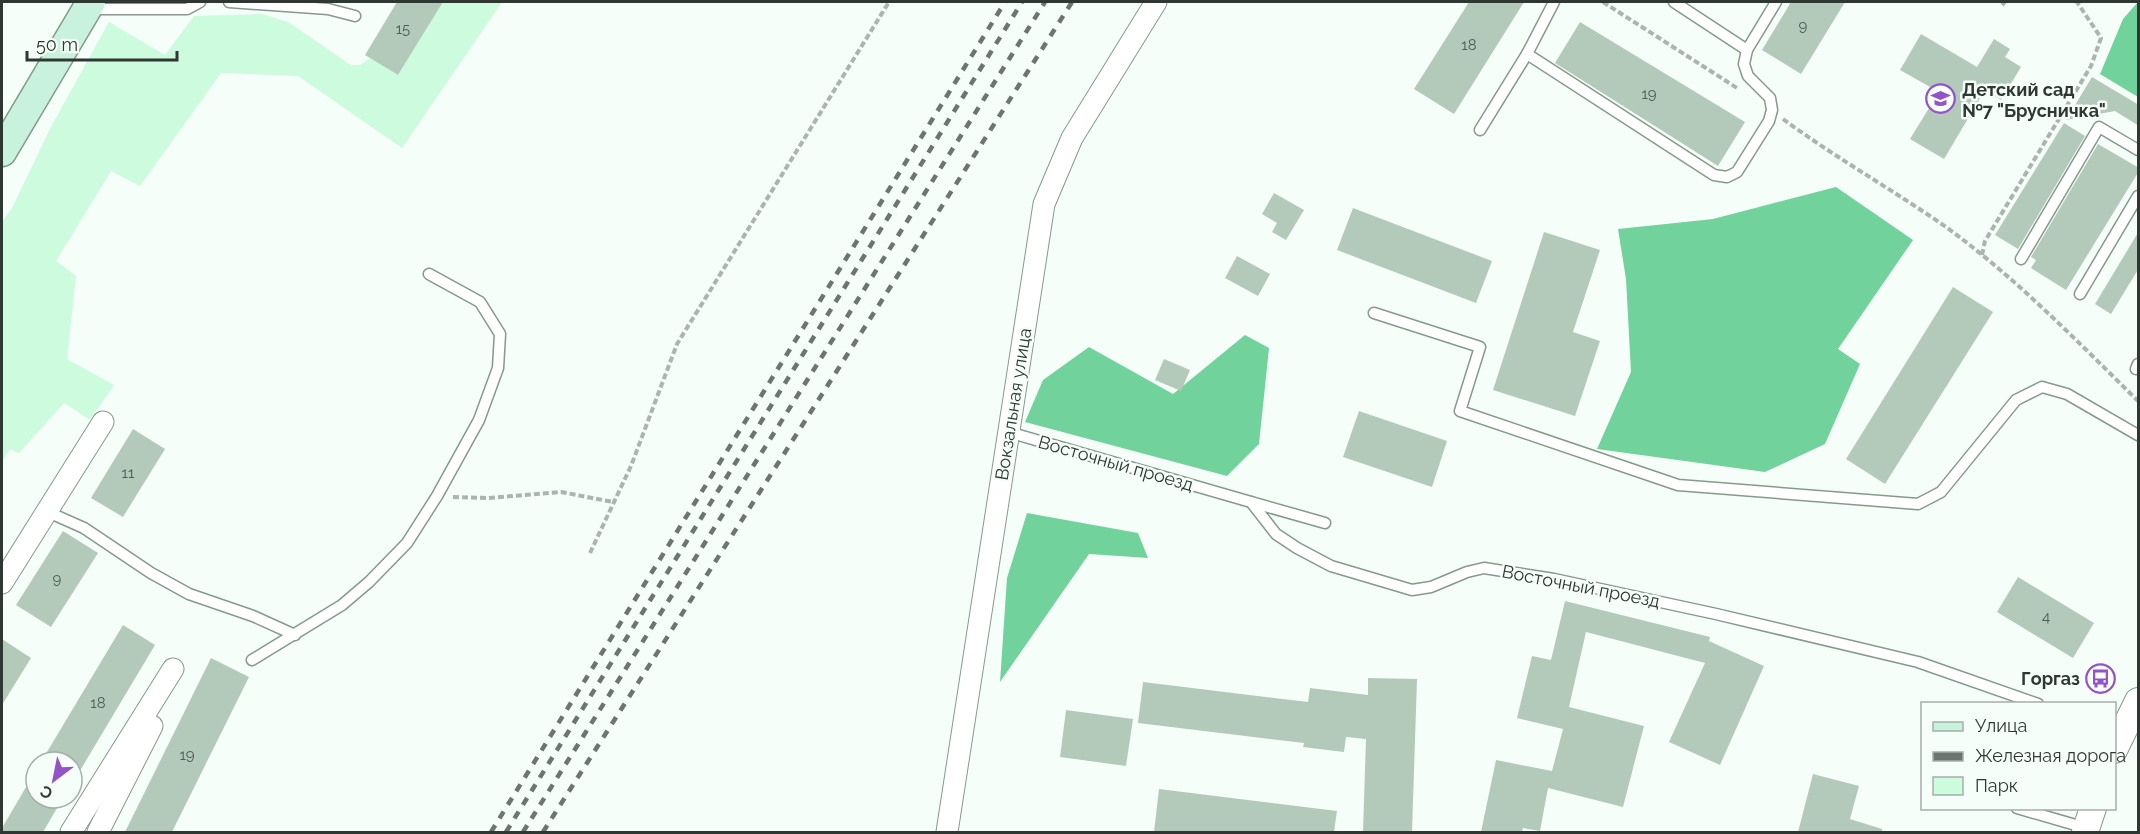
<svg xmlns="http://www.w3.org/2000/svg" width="2140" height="834" viewBox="0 0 2140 834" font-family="Raleway,sans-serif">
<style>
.green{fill:#ccfbde}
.forest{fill:#72d29c}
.building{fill:#b3cabb}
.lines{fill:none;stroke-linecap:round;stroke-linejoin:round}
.service-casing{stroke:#859a8d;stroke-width:13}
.minor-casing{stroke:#859a8d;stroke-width:23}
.tertiary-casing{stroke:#859a8d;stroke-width:28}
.secondary-casing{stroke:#859a8d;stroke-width:31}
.path{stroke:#abb4ae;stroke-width:4;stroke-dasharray:6 3;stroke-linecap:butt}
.service{stroke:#fff;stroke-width:10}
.minor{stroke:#fff;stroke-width:21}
.tertiary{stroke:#fff;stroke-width:26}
.secondary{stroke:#c8f2dd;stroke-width:28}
.rail{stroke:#6c756f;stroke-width:4.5;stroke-dasharray:8 8;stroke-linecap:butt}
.labels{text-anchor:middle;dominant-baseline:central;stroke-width:5;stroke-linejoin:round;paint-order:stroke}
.number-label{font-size:15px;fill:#4f5c54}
.poi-label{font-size:18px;font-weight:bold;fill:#2e3731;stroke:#f5fef8;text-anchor:start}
.street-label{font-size:18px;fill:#2e3731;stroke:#f5fef8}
</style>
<rect width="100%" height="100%" fill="#f5fef8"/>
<path class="green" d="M443,2H502L402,148L298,76L221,73L140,186L111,171L56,261L76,276L67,359L114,385L90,420L64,403L19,453L10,449L2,462V222L12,208L52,125L109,22L165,55L194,16L262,14L288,22L351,65H360L371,58L398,75Z"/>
<g class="forest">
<path d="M2138,2V97L2100,74L2123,19Z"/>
<path d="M1836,187L1913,240L1838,349L1860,364L1825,444L1765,472L1597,449L1631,372L1626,279L1618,229L1713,219Z"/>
<path d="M1245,335L1269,348L1259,444L1227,476L1025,422L1043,380L1089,347L1173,394Z"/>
<path d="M1027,513L1138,533L1148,558L1089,554L1000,682L1007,578Z"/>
</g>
<g class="building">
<path d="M397,2H443L398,75L365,55Z"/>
<path d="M1469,2H1524L1454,114L1414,89Z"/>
<path d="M1791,2H1845L1801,74L1762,50Z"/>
<path d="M1580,22L1745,122L1718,166L1555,63Z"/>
<path d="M1921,34L1977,67L1994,39L2010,49L2005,57L2021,67L2001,100L1985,90L1944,159L1910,139L1939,92L1900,70Z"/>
<path d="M2092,77L2139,105V126L2115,111L2066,120Z"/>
<path d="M2064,123L2085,136L2018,249L1995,235Z"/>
<path d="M2098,144L2139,168V171L2066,290L2031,268L2036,260L2031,257Z"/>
<path d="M1274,193L1304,210L1286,240L1272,232L1277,223L1262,214Z"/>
<path d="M1353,208L1492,261L1476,303L1337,250Z"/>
<path d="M2139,231V268L2111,314L2095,304Z"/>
<path d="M1544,232L1600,250L1573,332L1600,341L1575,416L1493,390Z"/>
<path d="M1237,256L1270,274L1258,296L1225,278Z"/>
<path d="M1953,287L1993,312L1885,484L1846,459Z"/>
<path d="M1164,359L1190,370L1181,391L1155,380Z"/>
<path d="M1359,411L1447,441L1432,487L1343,457Z"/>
<path d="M133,429L165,449L123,517L91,498Z"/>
<path d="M63,531L98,553L51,627L16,605Z"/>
<path d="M2018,577L2094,623L2073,658L1997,612Z"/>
<path d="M1565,601L1710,637L1709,641L1764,666L1720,765L1669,742L1705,663L1586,632L1569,707L1644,726L1623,807L1548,788L1540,831L1523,828L1522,832H1481L1496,760L1552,771L1563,729L1517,718L1532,656L1551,660Z"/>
<path d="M123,625L155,645L72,784V762H41Z"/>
<path d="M2,639L31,658L2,705Z"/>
<path d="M211,658L249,677L172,832H125Z"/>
<path d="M1368,678L1417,679L1412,832H1363L1366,739L1346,737L1344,752L1303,747L1304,743L1138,723L1143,682L1308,702L1310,688L1368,695Z"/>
<path d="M1066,710L1133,719L1126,766L1060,757Z"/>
<path d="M36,770V798H63L43,832H2V828Z"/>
<path d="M1813,774L1859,786L1850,819L1882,829V832H1798Z"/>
<path d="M1159,789L1337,811L1334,832H1154Z"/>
</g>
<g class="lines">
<defs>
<g id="service">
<path d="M229,2L328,9L355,16"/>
<path d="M1554,2L1527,54L1714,175L1727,177L1737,172L1769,121L1772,110L1770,98L1748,76L1744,64L1747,50"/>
<path d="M1674,2L1747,50L1776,2"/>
<path d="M90,9H187L200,2"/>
<path d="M1480,130L1527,54"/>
<path d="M2021,259L2099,127L2138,150"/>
<path d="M2080,294L2138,196"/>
<path d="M1374,313L1480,347L1460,411L1678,485L1918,504L1941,492L2016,400L2042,387L2067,394L2138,435"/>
<path d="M2136,369L2138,364"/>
<path d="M1008,432L1251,502L1276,534L1297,548L1331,566L1412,590L1431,587L1467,572L1484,568L1554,579L1716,614L1918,662L2038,704"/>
<path d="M1251,502L1325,523"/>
<path d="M48,512L84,528L151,573L189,594L253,616L295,635"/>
<path d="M252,660L342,605L369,582L407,543L437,496L479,420L498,368L500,334L480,302L429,274"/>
<path d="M2017,808L2086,828"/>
</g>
<g id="minor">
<path d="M2,583L103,422"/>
<path d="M71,832L173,669"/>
<path d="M98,832L152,726"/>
<path d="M947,832L1044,204L1072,138L1156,2"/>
</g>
<g id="tertiary">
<path d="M2114,750L2138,701"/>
<path d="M2085,832L2093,808"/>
</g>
<path id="secondary" d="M2,152L91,2"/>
</defs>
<use href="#service" class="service-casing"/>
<use href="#minor" class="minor-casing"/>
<use href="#tertiary" class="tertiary-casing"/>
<use href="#secondary" class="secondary-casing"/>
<g class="path">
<path d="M1603,2L1737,88"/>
<path d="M2002,5L2005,2"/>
<path d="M1783,119C1836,158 1893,190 1946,227C2016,278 2077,341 2138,401"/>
<path d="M1982,255L1985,241L2091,66L2101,38L2077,2"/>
<path d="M453,497L488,498L561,492L613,502"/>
<path d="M590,553L631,466L677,344L889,2"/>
</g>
<use href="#service" class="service"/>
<use href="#minor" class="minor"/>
<use href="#tertiary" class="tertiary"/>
<use href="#secondary" class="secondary"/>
<g class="rail">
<path d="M491,832L1005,2"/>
<path d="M506,832L1022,2"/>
<path d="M523,832L1045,2"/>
<path d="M543,832L1072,2"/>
</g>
</g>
<defs>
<symbol id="school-ring" viewBox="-11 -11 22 22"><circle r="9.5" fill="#f5fef8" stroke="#9453c8" stroke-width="1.5"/><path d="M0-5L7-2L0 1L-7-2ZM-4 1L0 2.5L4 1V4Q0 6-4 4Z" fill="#9453c8"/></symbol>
<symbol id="bus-ring" viewBox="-11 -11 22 22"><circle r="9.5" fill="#f5fef8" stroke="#9453c8" stroke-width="1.5"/><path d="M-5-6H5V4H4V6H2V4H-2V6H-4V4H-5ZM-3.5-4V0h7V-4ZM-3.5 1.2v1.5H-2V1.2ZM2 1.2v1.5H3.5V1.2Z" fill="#9453c8"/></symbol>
</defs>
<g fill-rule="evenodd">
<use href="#school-ring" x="1924" y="82" width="33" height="33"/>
<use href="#bus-ring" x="2084" y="662" width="33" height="33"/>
</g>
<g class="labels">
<g class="number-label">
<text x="1803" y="26">9</text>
<text x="403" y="29">15</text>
<text x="1469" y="45">18</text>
<text x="1649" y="94">19</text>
<text x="128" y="473">11</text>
<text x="57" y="579">9</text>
<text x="2046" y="617">4</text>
<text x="98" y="703">18</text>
<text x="187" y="755">19</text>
</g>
<g class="poi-label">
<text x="1962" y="89">Детский сад<tspan x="1962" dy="21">№7 "Брусничка"</tspan></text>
<text x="2080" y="678" text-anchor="end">Горгаз</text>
</g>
<g class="street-label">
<text transform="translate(1013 404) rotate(-81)">Вокзальная улица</text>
<text transform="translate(1116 463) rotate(16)">Восточный проезд</text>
<text transform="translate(1581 586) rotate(11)">Восточный проезд</text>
</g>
</g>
<rect width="2140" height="834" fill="none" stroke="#2e3731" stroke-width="6"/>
<rect x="1921" y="702" width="195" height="108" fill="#f5fef8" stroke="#a5aea8" stroke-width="1.5"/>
<rect x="1933" y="722" width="30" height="9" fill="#c8f2dd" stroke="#a5aea8" stroke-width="1.5"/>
<text x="1975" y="732" font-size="18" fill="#2e3731">Улица</text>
<rect x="1933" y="752" width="30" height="9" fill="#6c756f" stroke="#a5aea8" stroke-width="1.5"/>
<text x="1975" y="762" font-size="18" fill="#2e3731">Железная дорога</text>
<rect x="1933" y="777" width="30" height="18" fill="#ccfbde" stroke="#a5aea8" stroke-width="1.5"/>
<text x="1975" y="792" font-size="18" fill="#2e3731">Парк</text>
<g transform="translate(54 780) rotate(212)"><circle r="28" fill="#f5fef8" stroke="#a5aea8" stroke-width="1.5"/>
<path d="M0-4.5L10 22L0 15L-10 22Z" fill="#9453c8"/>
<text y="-9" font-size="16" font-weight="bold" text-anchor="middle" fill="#2e3731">С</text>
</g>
<path d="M27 51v9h150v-9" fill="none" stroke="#2e3731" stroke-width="3"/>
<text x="36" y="51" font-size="18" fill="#2e3731" stroke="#f5fef8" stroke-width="4.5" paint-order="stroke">50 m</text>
</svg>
